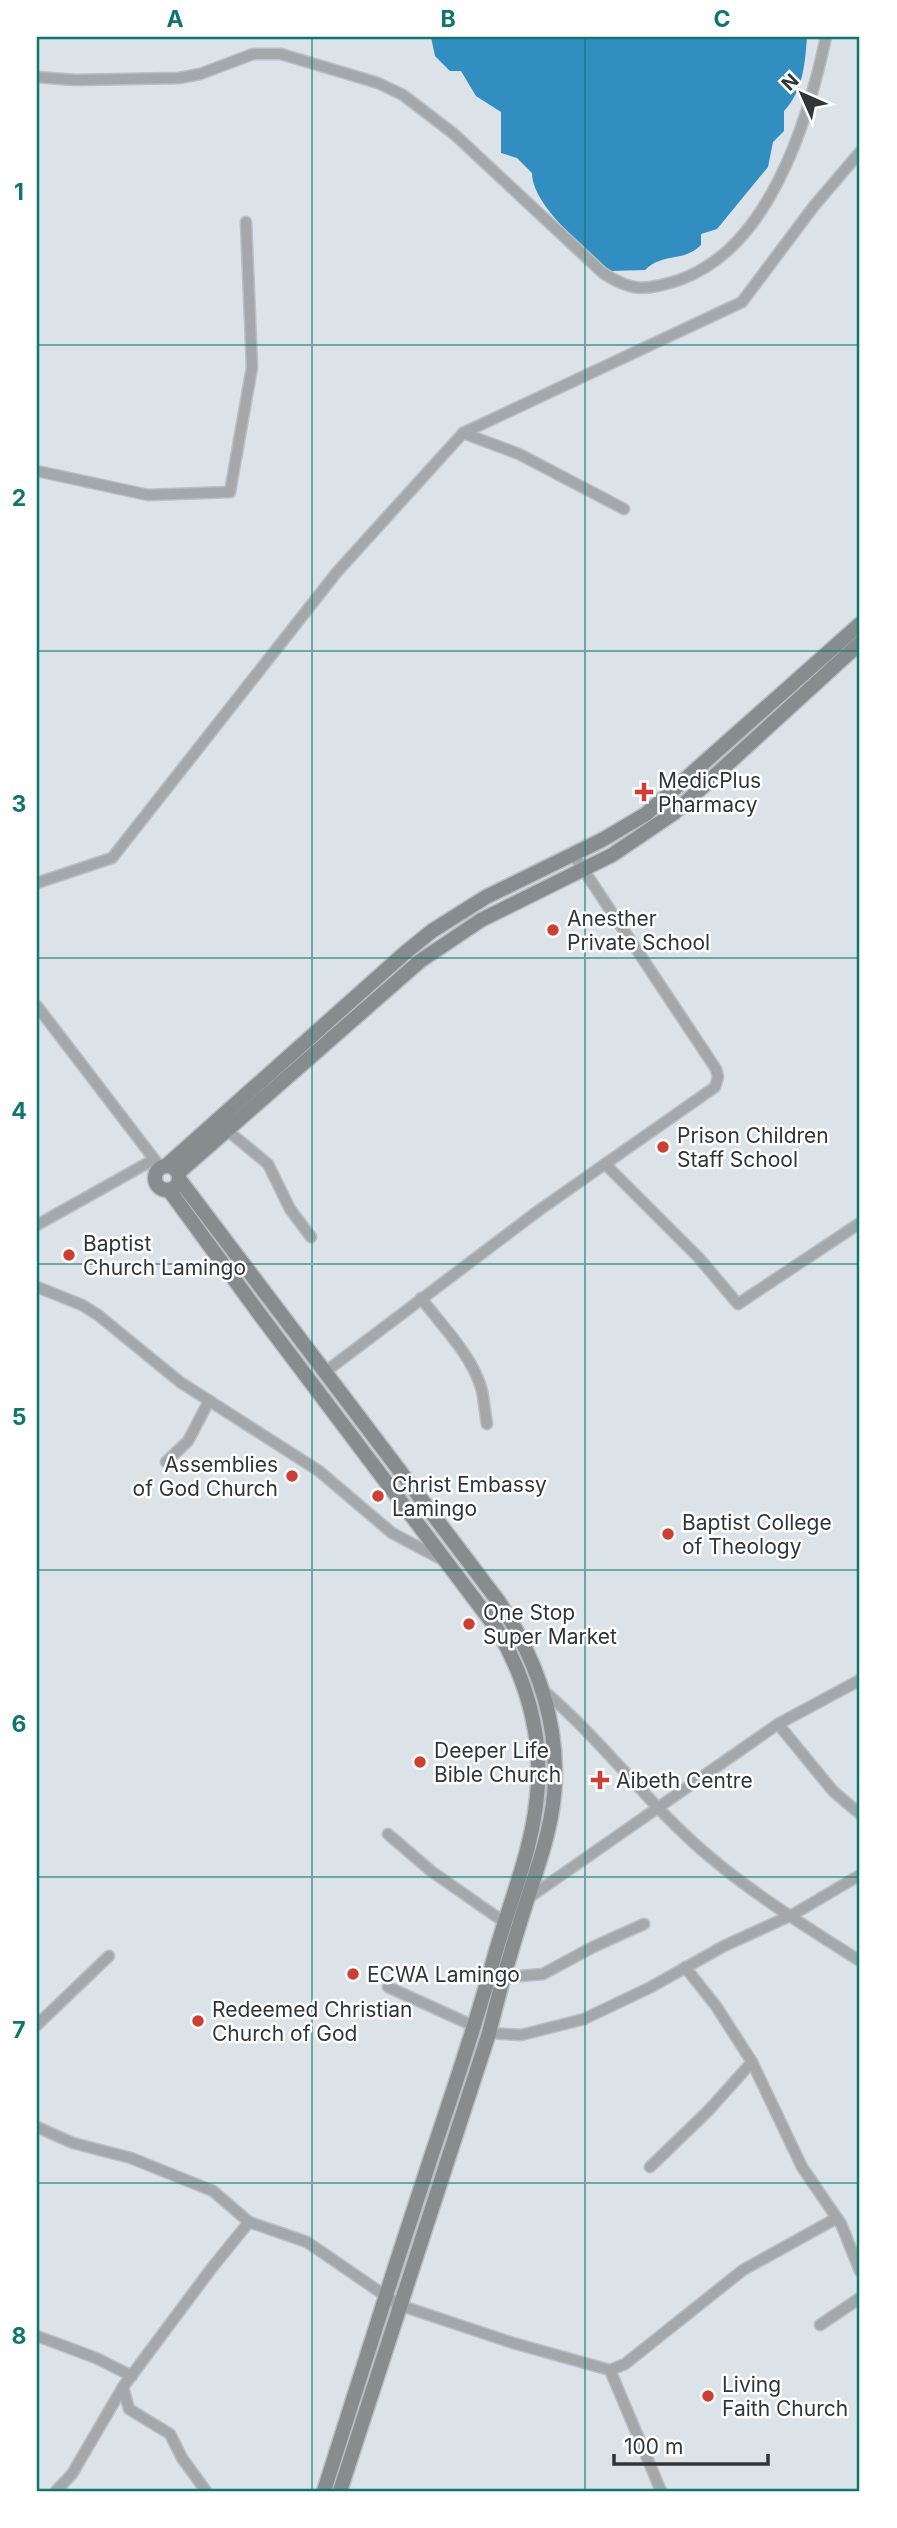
<svg xmlns="http://www.w3.org/2000/svg" width="897" height="2528" viewBox="0 0 897 2528" font-family="Inter,sans-serif">
<style>
.water{fill:#328dc1}
.lines{fill:none;stroke-linecap:round;stroke-linejoin:round}
.street-casing{stroke:#b9bfc5;stroke-width:13}
.secondary-casing{stroke:#b9bfc5;stroke-width:17}
.street{stroke:#a5a8aa;stroke-width:10}
.secondary{stroke:#878c8f;stroke-width:14}
.grid{fill:none;stroke:#0f766e;stroke-width:2;stroke-opacity:0.55}
.poi-dot{fill:#cd3f35;stroke:#fff;stroke-width:2.5}
.labels{text-anchor:middle;dominant-baseline:central;stroke-width:5;stroke-linejoin:round;paint-order:stroke}
.poi-label{font-size:21px;fill:#323537;stroke:#fff;text-anchor:start}
.neatline{fill:none;stroke:#0f766e;stroke-width:2.5}
.grid-label{font-size:23px;text-anchor:middle;font-weight:bold;fill:#0f766e}
</style>
<rect width="100%" height="100%" fill="#dbe2e8"/>
<path class="water" d="M431,37H807C805,64 803,91 784,111V131L773,142L768,167L717,229L701,234V245C683,263 663,252 645,270L609,271C586,248 532,206 532,173L517,158L501,153V112L476,96L461,71H450L435,56Z"/>
<g class="lines">
<defs>
<g id="street">
<path d="M37,77L75,80L179,78L200,74L253,54H281L378,83L403,95L454,134L603,273C632,292 646,291 679,280C769,249 808,121 826,37"/>
<path d="M37,471L148,495L230,492L252,367L246,222"/>
<path d="M624,509L519,454L463,433L742,302L814,206L860,152"/>
<path d="M37,883L112,858L337,572L463,433"/>
<path d="M37,1006L161,1168"/>
<path d="M228,1131L268,1164L290,1209L311,1237"/>
<path d="M605,1164L699,1258L738,1304L860,1223"/>
<path d="M37,1225L153,1160"/>
<path d="M37,1287L82,1305L98,1315L180,1382L319,1471L392,1533L443,1560"/>
<path d="M421,1298C442,1326 473,1356 482,1391C484,1401 485,1413 487,1424"/>
<path d="M325,1372L538,1211L715,1087L718,1077L716,1069L573,854"/>
<path d="M166,1462L188,1441L209,1401"/>
<path d="M544,1691C604,1742 650,1807 710,1857C756,1896 810,1929 860,1961"/>
<path d="M778,1724L833,1791L860,1814"/>
<path d="M388,1834L431,1871L504,1922"/>
<path d="M527,1899L778,1724L860,1680"/>
<path d="M685,1967L716,2006L752,2062L802,2167L841,2224L860,2271"/>
<path d="M498,1978L543,1974L593,1947L644,1924"/>
<path d="M388,1987L476,2027"/>
<path d="M37,2025L109,1956"/>
<path d="M489,2033L521,2035L584,2019L651,1987L724,1946L792,1915L860,1875"/>
<path d="M37,2127L73,2143L131,2158L213,2191L249,2222"/>
<path d="M650,2167L708,2111L752,2062"/>
<path d="M820,2325L860,2298"/>
<path d="M37,2336L96,2358L132,2376"/>
<path d="M610,2370L661,2491"/>
<path d="M123,2387L129,2409L170,2434L182,2458L206,2491"/>
<path d="M56,2491L72,2474L123,2387L211,2269L249,2222L307,2242L399,2305L513,2343L610,2370L625,2364L743,2270L837,2218"/>
</g>
<g id="secondary">
<path d="M166,1166L406,952L432,931L486,897L602,840L646,814L860,624"/>
<circle cx="167" cy="1178" r="12"/>
<path d="M178,1173L420,961L481,920L612,855L674,813L860,643"/>
<path d="M179,1179L499,1602C534,1655 556,1712 555,1776C555,1819 540,1860 527,1900C513,1944 500,1988 489,2033L340,2491"/>
<path d="M169,1190L261,1316L497,1629C525,1677 541,1728 538,1784C535,1845 510,1900 494,1958C476,2024 454,2089 432,2154C395,2266 359,2379 324,2491"/>
</g>
</defs>
<use href="#street" class="street-casing"/>
<use href="#secondary" class="secondary-casing"/>
<use href="#street" class="street"/>
<use href="#secondary" class="secondary"/>
</g>
<path class="grid" d="M312,37V2491M585,37V2491M37,345H860M37,651H860M37,958H860M37,1264H860M37,1570H860M37,1877H860M37,2183H860"/>
<g class="poi-dot">
<path d="M640.5 781.5h7v7h7v7h-7v7h-7v-7h-7v-7h7z"/>
<circle cx="553" cy="930" r="7"/>
<circle cx="663" cy="1147" r="7"/>
<circle cx="69" cy="1255" r="7"/>
<circle cx="292" cy="1476" r="7"/>
<circle cx="378" cy="1496" r="7"/>
<circle cx="668" cy="1534" r="7"/>
<circle cx="469" cy="1624" r="7"/>
<circle cx="420" cy="1762" r="7"/>
<path d="M596.5 1769.5h7v7h7v7h-7v7h-7v-7h-7v-7h7z"/>
<circle cx="353" cy="1974" r="7"/>
<circle cx="198" cy="2021" r="7"/>
<circle cx="708" cy="2396" r="7"/>
</g>
<g class="labels">
<g class="poi-label">
<text x="658" y="780">MedicPlus<tspan x="658" dy="24">Pharmacy</tspan></text>
<text x="567" y="918">Anesther<tspan x="567" dy="24">Private School</tspan></text>
<text x="677" y="1135">Prison Children<tspan x="677" dy="24">Staff School</tspan></text>
<text x="83" y="1243">Baptist<tspan x="83" dy="24">Church Lamingo</tspan></text>
<text x="278" y="1464" text-anchor="end">Assemblies<tspan x="278" dy="24">of God Church</tspan></text>
<text x="392" y="1484">Christ Embassy<tspan x="392" dy="24">Lamingo</tspan></text>
<text x="682" y="1522">Baptist College<tspan x="682" dy="24">of Theology</tspan></text>
<text x="483" y="1612">One Stop<tspan x="483" dy="24">Super Market</tspan></text>
<text x="434" y="1750">Deeper Life<tspan x="434" dy="24">Bible Church</tspan></text>
<text x="616" y="1780">Aibeth Centre</text>
<text x="367" y="1974">ECWA Lamingo</text>
<text x="212" y="2009">Redeemed Christian<tspan x="212" dy="24">Church of God</tspan></text>
<text x="722" y="2384">Living<tspan x="722" dy="24">Faith Church</tspan></text>
</g>
</g>
<rect width="897" height="2528" fill="none" stroke="#ffffff" stroke-width="77"/>
<g transform="translate(802 94) rotate(315)" stroke="#ffffff" stroke-width="5" paint-order="stroke">
<path d="M0-5L12 26L0 18L-12 26Z" fill="#323537"/>
<text y="-10" font-size="19" font-weight="bold" text-anchor="middle" fill="#323537">N</text>
</g>
<path d="M614 2454v10h154v-10" fill="none" stroke="#323537" stroke-width="3.5"/>
<text x="624" y="2454" font-size="21" fill="#323537" stroke="#ffffff" stroke-width="5" paint-order="stroke">100 m</text>
<rect x="38" y="38" width="820" height="2452" class="neatline"/>
<g class="grid-label">
<text x="175" y="27">A</text>
<text x="448" y="27">B</text>
<text x="722" y="27">C</text>
<text x="19" y="200">1</text>
<text x="19" y="506">2</text>
<text x="19" y="812">3</text>
<text x="19" y="1119">4</text>
<text x="19" y="1425">5</text>
<text x="19" y="1732">6</text>
<text x="19" y="2038">7</text>
<text x="19" y="2344">8</text>
</g>
</svg>
